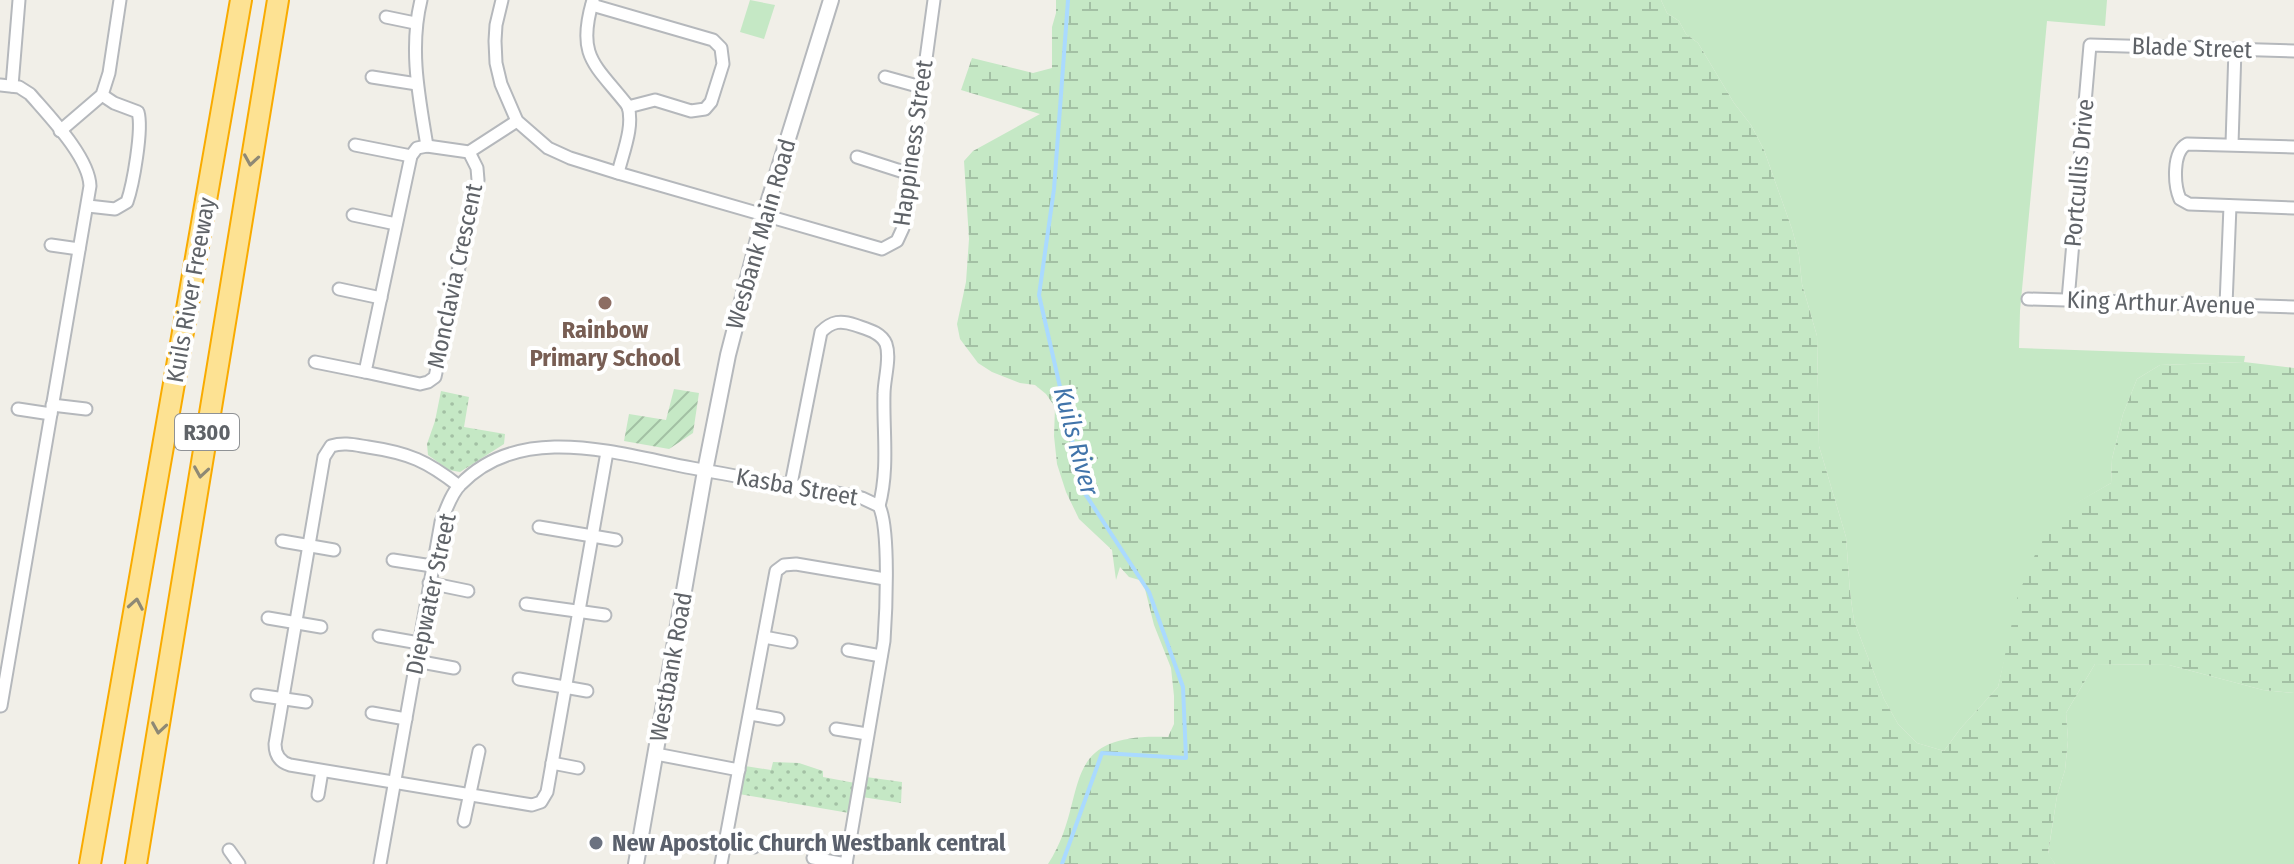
<svg xmlns="http://www.w3.org/2000/svg" width="2294" height="864" viewBox="0 0 2294 864" font-family="'Fira Sans Condensed',sans-serif">
<style>
.grass{fill:#c5e8c5}
.wetland{fill:url(#wetland-marsh)}
.park{fill:url(#park-dots)}
.garden{fill:url(#garden-furrows)}
.lines{fill:none;stroke-linecap:round;stroke-linejoin:round}
.stream{stroke:#aadaff;stroke-width:4}
.minor-casing{stroke:#b5b8bc;stroke-width:15}
.tertiary-casing{stroke:#b5b8bc;stroke-width:18}
.motorway-casing{stroke:#f9ab00;stroke-width:24}
.minor{stroke:#fff;stroke-width:11}
.tertiary{stroke:#fff;stroke-width:14}
.motorway{stroke:#fde293;stroke-width:20}
.oneway{stroke:#8e8975}
.education-dot{fill:#8d6e63;stroke:#fff;stroke-width:3}
.worship-dot{fill:#6b7280;stroke:#fff;stroke-width:3}
.labels{text-anchor:middle;dominant-baseline:central;stroke-width:8;stroke-linejoin:round;paint-order:stroke}
.shield{fill:#fff;stroke:#8f9295;stroke-width:2}
.shield-label{font-size:22px;font-weight:bold;fill:#5f6368}
.street-label{font-size:24px;fill:#5f6368;stroke:#fff}
.education-label{font-size:24px;font-weight:bold;fill:#785e54;stroke:#fff}
.worship-label{font-size:24px;font-weight:bold;fill:#5b616d;stroke:#fff;text-anchor:start}
.water-label{font-size:26px;font-style:italic;fill:#4174aa;stroke:#fff}
</style>
<defs>
<pattern id="wetland-marsh" width="20" height="14" patternUnits="userSpaceOnUse" patternTransform="scale(2)"><rect width="20" height="14" fill="#c5e8c5"/><path d="M1 5h8M5 5V1M11 12h8M15 12V8" fill="none" stroke="#a3c0a4"/></pattern>
<pattern id="park-dots" width="8" height="8" patternUnits="userSpaceOnUse" patternTransform="scale(2)"><rect width="8" height="8" fill="#c5e8c5"/><path d="M2 2h.1M6 6h.1" fill="none" stroke="#a3c0a4" stroke-width="1.8" stroke-linecap="round"/></pattern>
<pattern id="garden-furrows" width="10" height="10" patternUnits="userSpaceOnUse" patternTransform="scale(2)"><rect width="10" height="10" fill="#c5e8c5"/><path d="M-1 1l2-2M0 10L10 0M9 11l2-2" fill="none" stroke="#a3c0a4"/></pattern>
</defs>
<rect width="100%" height="100%" fill="#f1efe8"/>
<g class="grass">
<path d="M750,0L775,5L764,39L740,32Z"/>
<path d="M1661,0H2107L2105,26L2047,21L2020,311L2019,348L2245,356L2244,362L2160,365L2137,379L2123,414L2112,459L2111,483L2060,513L2008,645L1998,687L1960,729L1944,751L1917,743L1898,724L1884,699L1854,621L1850,592L1846,537L1819,446L1817,336L1802,284L1799,255L1792,229L1764,150L1751,125L1734,103L1698,43L1686,34L1679,21L1667,13Z"/>
<path d="M2095,664L2169,665L2263,690L2294,693V864H2055L2048,854L2057,796L2065,770L2068,740L2066,713Z"/>
</g>
<path class="wetland" d="M1056,0H1661L1667,13L1679,21L1686,34L1698,43L1734,103L1751,125L1764,150L1792,229L1799,255L1802,284L1817,336L1819,446L1846,537L1850,592L1854,621L1884,699L1898,724L1917,743L1944,751L1960,729L1998,687L2018,595L2037,550L2060,512L2111,483L2112,459L2123,414L2137,379L2160,365L2244,362L2294,368V693L2263,690L2169,665L2095,664L2066,713L2068,740L2065,770L2057,796L2048,853L2055,864H1048C1092,797 1052,732 1168,737L1174,724V696L1171,668L1154,625L1143,581L1129,577L1120,567L1116,580L1112,550L1079,519L1066,492L1057,464L1054,436L1055,407L1046,394L1035,385L1020,383L992,372L978,363L960,339L957,324L966,282L969,239L964,161L973,151L1040,114L961,90L972,58L1033,73L1052,68V27L1056,13Z"/>
<g class="park">
<path d="M441,391L469,397L464,427L505,434L504,444L460,472L449,470L428,455L427,444L435,421Z"/>
<path d="M773,762L799,763L823,771V777L855,783L849,813L739,794L745,766L771,770Z"/>
<path d="M866,777L902,782L901,803L862,797Z"/>
</g>
<path class="garden" d="M674,389L699,393L693,433L669,449L624,441L629,414L666,420Z"/>
<g class="lines">
<path class="stream" d="M1062,864L1102,753L1186,758L1183,687L1149,592L1084,492L1039,295L1054,189L1068,0"/>
<defs>
<g id="minor">
<path d="M421,0C409,49 419,97 427,146"/>
<path d="M502,0L496,25L495,41L496,63L501,84L517,121L548,148L570,158L618,173L882,249L897,241L903,228L934,0"/>
<path d="M593,0C576,57 595,64 628,106C634,127 623,152 618,173"/>
<path d="M592,5L713,40L721,48L723,64L711,102L705,109L691,111L655,100L628,107"/>
<path d="M386,17L415,23"/>
<path d="M372,77L417,84"/>
<path d="M885,77L921,87"/>
<path d="M0,85L19,87L30,94C49,116 89,157 90,186L1,706"/>
<path d="M12,86L19,0"/>
<path d="M60,131L102,95L109,73L120,0"/>
<path d="M2232,144L2235,49"/>
<path d="M355,145L411,156"/>
<path d="M2294,147L2187,144C2172,152 2174,185 2180,199L2189,204L2294,208"/>
<path d="M469,152L427,146L417,148L411,156L365,372L420,384L428,382L435,377L478,180L477,168L469,152L517,121"/>
<path d="M857,157L910,174"/>
<path d="M88,206L115,209L127,202C133,185 143,129 138,112L114,103L102,95"/>
<path d="M353,215L396,224"/>
<path d="M51,245L79,249"/>
<path d="M339,289L381,298"/>
<path d="M2028,299L2294,307"/>
<path d="M2068,300L2090,45L2294,51"/>
<path d="M2226,305L2230,206"/>
<path d="M315,362L365,372"/>
<path d="M52,405L86,409"/>
<path d="M18,409L51,414"/>
<path d="M791,484L821,332C832,321 841,320 855,325C866,329 881,332 886,344C891,358 884,379 884,394C883,431 889,469 879,506"/>
<path d="M459,486C427,461 409,453 368,447C355,445 344,442 331,446L324,457L275,744C275,755 280,762 290,765L532,805L541,802L547,792L607,452"/>
<path d="M539,527L616,540"/>
<path d="M282,541L334,550"/>
<path d="M393,560L432,566"/>
<path d="M429,583L468,591"/>
<path d="M526,604L605,615"/>
<path d="M268,618L321,627"/>
<path d="M379,636L419,643"/>
<path d="M764,637L791,642"/>
<path d="M848,650L881,656"/>
<path d="M416,661L454,668"/>
<path d="M519,679L587,691"/>
<path d="M257,695L306,702"/>
<path d="M372,713L406,719"/>
<path d="M750,714L778,719"/>
<path d="M836,729L867,734"/>
<path d="M656,754L739,770"/>
<path d="M552,763L578,768"/>
<path d="M318,795L322,771"/>
<path d="M464,821L479,751"/>
<path d="M725,841L754,847"/>
<path d="M229,850L239,864"/>
<path d="M813,858L846,864"/>
<path d="M380,864L441,522C446,510 451,494 460,485C521,421 618,454 692,468C744,478 797,486 849,495L862,498L879,506C890,528 886,613 884,641L846,864"/>
<path d="M721,864L776,571L784,565L796,564L885,579"/>
</g>
<path id="tertiary" d="M636,864L705,471L728,355L764,216L831,0"/>
<g id="motorway">
<path d="M90,864L241,0"/>
<path d="M136,864L278,0"/>
</g>
</defs>
<use href="#minor" class="minor-casing"/>
<use href="#tertiary" class="tertiary-casing"/>
<use href="#motorway" class="motorway-casing"/>
<use href="#minor" class="minor"/>
<use href="#tertiary" class="tertiary"/>
<use href="#motorway" class="motorway"/>
</g>
<defs><path id="oneway-chevron" d="M-2-3.5L2.5 0L-2 3.5" fill="none" stroke-width="1.6" stroke-linecap="round" stroke-linejoin="round" transform="scale(2)"/></defs>
<g class="oneway">
<use href="#oneway-chevron" transform="translate(251 160) rotate(99)"/>
<use href="#oneway-chevron" transform="translate(201 472) rotate(99)"/>
<use href="#oneway-chevron" transform="translate(136 604) rotate(-80)"/>
<use href="#oneway-chevron" transform="translate(159 728) rotate(99)"/>
</g>
<circle class="education-dot" cx="605" cy="303" r="8"/>
<circle class="worship-dot" cx="596" cy="843" r="8"/>
<g class="labels">
<rect class="shield" x="175" y="414" width="64" height="36" rx="6"/>
<g class="shield-label">
<text x="207" y="432">R300</text>
</g>
<g class="street-label">
<text transform="translate(2192 48) rotate(2)">Blade Street</text>
<text transform="translate(913 143) rotate(-82)">Happiness Street</text>
<text transform="translate(2079 173) rotate(-85)">Portcullis Drive</text>
<text transform="translate(761 234) rotate(-74)">Wesbank Main Road</text>
<text transform="translate(455 276) rotate(-78)">Monclavia Crescent</text>
<text transform="translate(191 290) rotate(-80)">Kuils River Freeway</text>
<text transform="translate(2161 303) rotate(2)">King Arthur Avenue</text>
<text transform="translate(797 487) rotate(10)">Kasba Street</text>
<text transform="translate(431 594) rotate(-78)">Diepwater Street</text>
<text transform="translate(671 667) rotate(-80)">Westbank Road</text>
</g>
<g class="education-label">
<text x="605" y="330">Rainbow<tspan x="605" dy="28">Primary School</tspan></text>
</g>
<g class="worship-label">
<text x="612" y="843">New Apostolic Church Westbank central</text>
</g>
<g class="water-label">
<text transform="translate(1076 441) rotate(75)">Kuils River</text>
</g>
</g>
</svg>
